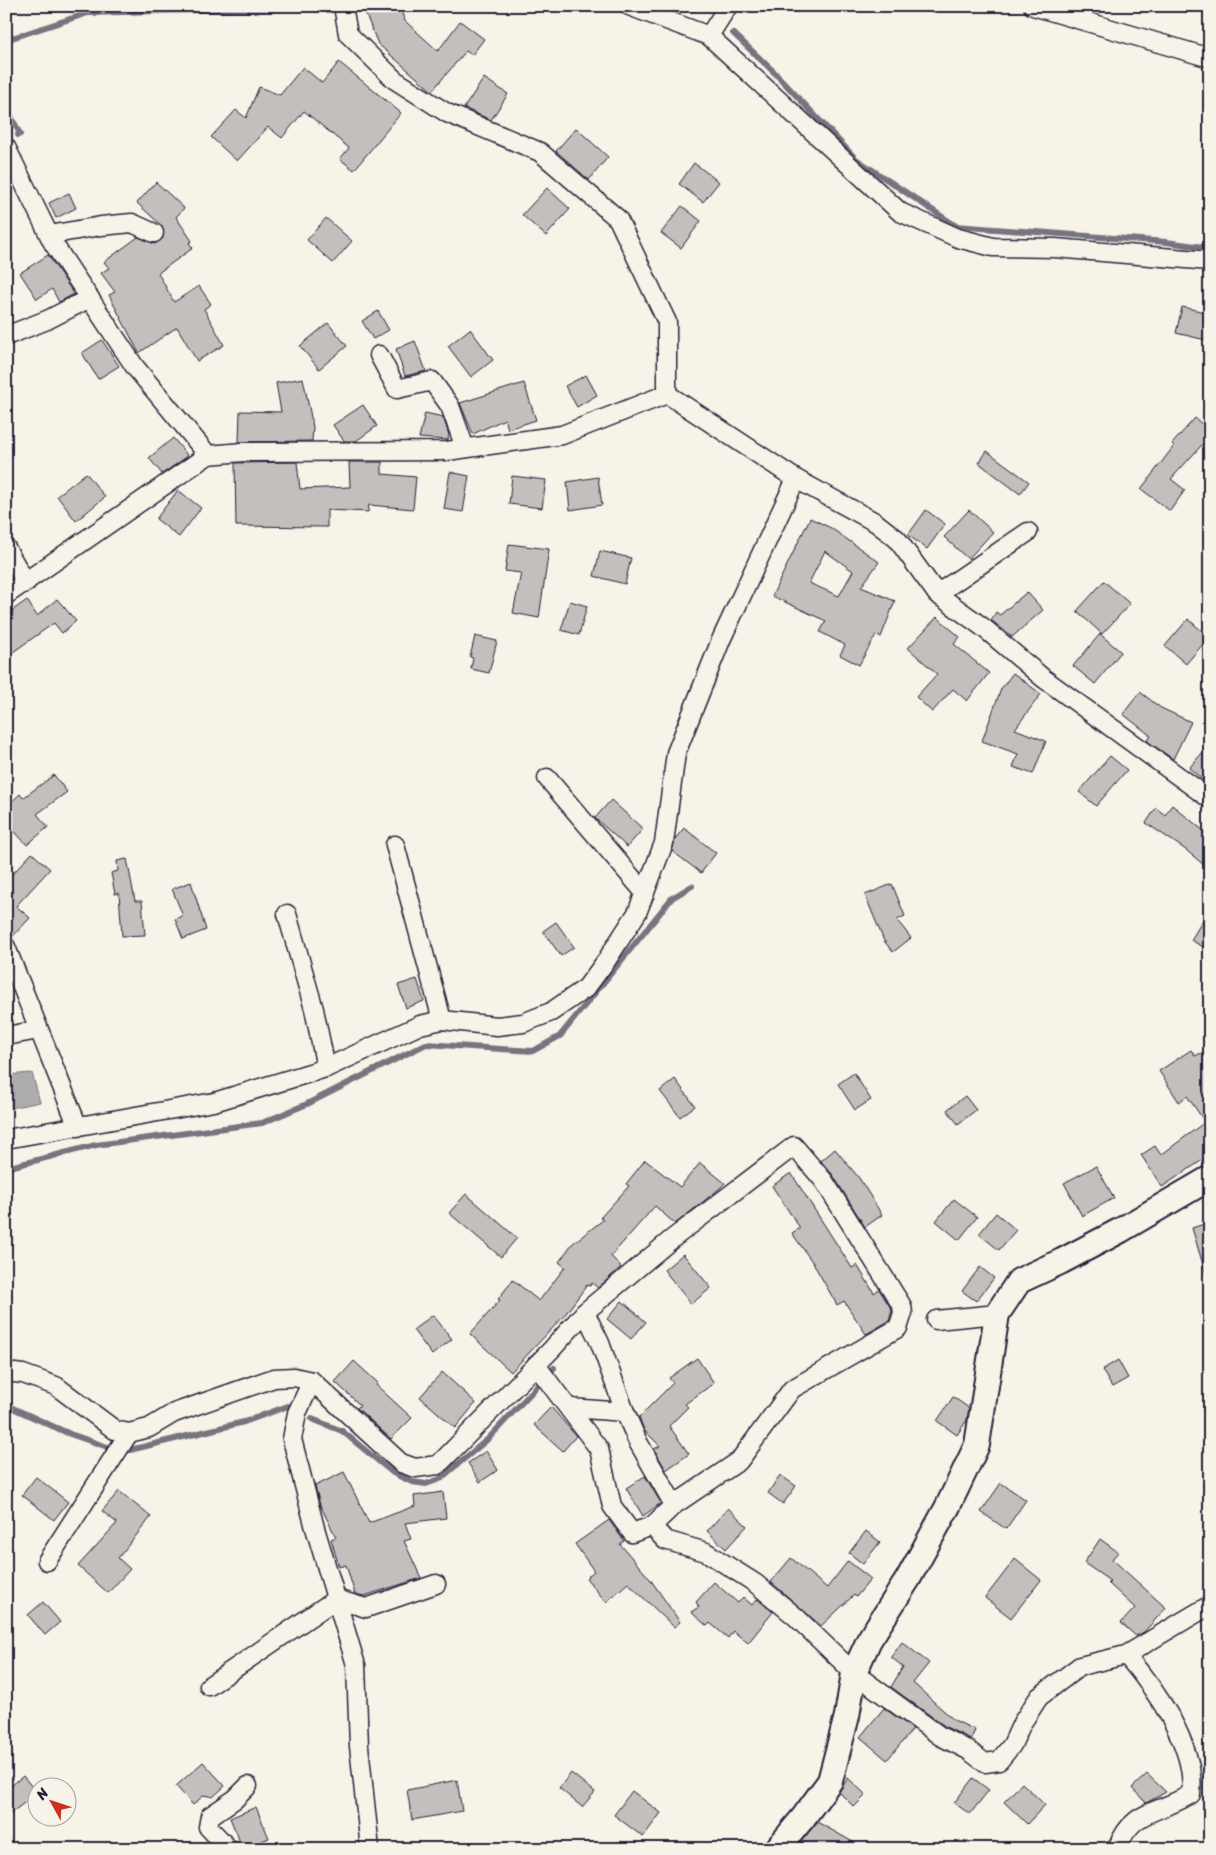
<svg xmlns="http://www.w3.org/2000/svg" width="1216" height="1855" viewBox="0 0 1216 1855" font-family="Sriracha,sans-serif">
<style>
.water{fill:#aeabad;stroke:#76747f}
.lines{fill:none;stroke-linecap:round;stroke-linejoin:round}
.stream{stroke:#76747f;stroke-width:6}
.building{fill:#c2bfbd;stroke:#22223b;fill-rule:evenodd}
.street-casing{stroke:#22223b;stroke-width:21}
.secondary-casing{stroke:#22223b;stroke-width:28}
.street{stroke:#f7f3e8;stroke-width:18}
.secondary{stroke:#f7f3e8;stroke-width:24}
</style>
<rect width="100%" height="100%" fill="#f7f3e8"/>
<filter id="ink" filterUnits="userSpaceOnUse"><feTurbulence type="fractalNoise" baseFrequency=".02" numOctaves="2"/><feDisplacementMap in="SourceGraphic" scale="10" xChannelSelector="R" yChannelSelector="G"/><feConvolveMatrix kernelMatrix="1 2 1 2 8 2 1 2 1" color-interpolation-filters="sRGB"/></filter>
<g filter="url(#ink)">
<path class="water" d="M32,1073L40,1102L6,1109V1075Z"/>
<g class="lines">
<g class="stream">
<path d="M687,6L693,9"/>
<path d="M733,33L775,73L856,159L956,226L1166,242L1210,248"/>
<path d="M6,40L88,13L266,8L269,6"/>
<path d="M6,106L20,134L18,135"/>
<path d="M6,1168L96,1145L262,1123L307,1104L426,1044L533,1051L560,1036L672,898L692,886"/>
<path d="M6,1405L70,1434L122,1452L244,1422L288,1406"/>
<path d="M312,1419L342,1431L393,1473L412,1482L426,1484L440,1479L488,1439L554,1368"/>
</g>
</g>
<g class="building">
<path d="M373,6H399L405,21L438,51L460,21L484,39L472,55L466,51L432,91L378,44L364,10Z"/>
<path d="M339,62L401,113L354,170L340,159L349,148L304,111L282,138L268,127L237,161L211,137L236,110L246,118L259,87L280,95L303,67L322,83Z"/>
<path d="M484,78L508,94L491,120L464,108Z"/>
<path d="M576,128L608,157L589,180L556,151Z"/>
<path d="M694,163L719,182L703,202L679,184Z"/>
<path d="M156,182L184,208L176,217L192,241L189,243L193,248L158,273L174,302L199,286L211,304L204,309L224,345L197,361L177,327L139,353L109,295L115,292L101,273L109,268L104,262L138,237L155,244L163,238L162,226L137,203Z"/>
<path d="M547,188L570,209L546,236L522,215Z"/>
<path d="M69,193L76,208L56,218L49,203Z"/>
<path d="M682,206L701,221L681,248L661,233Z"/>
<path d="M326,218L352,241L333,263L307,240Z"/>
<path d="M48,255L74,294L59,302L52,289L37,299L20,273Z"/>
<path d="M1182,307L1210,313V341L1176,333Z"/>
<path d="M378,311L389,330L373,339L362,321Z"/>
<path d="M328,323L347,346L319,369L300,346Z"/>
<path d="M470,329L493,360L471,377L448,346Z"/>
<path d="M102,340L119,366L98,379L82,353Z"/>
<path d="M415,341L426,371L405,376L396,349Z"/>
<path d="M586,375L597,395L577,407L565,386Z"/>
<path d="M303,378L313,427L312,441L239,442L240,411L281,412L276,383Z"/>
<path d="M524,383L536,420L508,429L505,419L473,434L460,403Z"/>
<path d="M363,405L377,426L356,441H344L333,425Z"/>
<path d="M425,413L443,417L449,435L448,440L419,438Z"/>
<path d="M1195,418L1210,431V436L1171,479L1185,490L1170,511L1141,489L1174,446L1172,444Z"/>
<path d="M173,438L188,456L162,474L149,458Z"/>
<path d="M987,451L1029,482L1020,494L979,463Z"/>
<path d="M297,462L300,489L350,487L349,462H382V474L416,477L413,509L369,505L368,512L327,510V527L236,526L235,463Z"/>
<path d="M450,472L469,476L463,512L444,509Z"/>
<path d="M86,473L105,497L76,521L57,496Z"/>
<path d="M512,476L546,480L542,508L509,504Z"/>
<path d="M598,477L602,505L570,510L567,482Z"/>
<path d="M178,490L201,508L179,537L156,519Z"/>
<path d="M926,510L945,524L927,549L908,535Z"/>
<path d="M969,510L993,532L968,559L944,537Z"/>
<path d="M810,518L831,528L879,562L861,587L895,601L881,637L876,635L859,665L840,655L845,645L820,632L826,621L772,596ZM825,551L853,571L839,596L809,583Z"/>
<path d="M509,544L549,549L539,618L513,613L521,573L505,571Z"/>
<path d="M600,551L631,558L625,584L594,576Z"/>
<path d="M1104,581L1130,604L1102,634L1077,611Z"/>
<path d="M1027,592L1043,610L1012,637L991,620L996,612L1000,615Z"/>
<path d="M57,599L76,621L62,633L54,623L6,657V615L27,600L37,616Z"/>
<path d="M570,601L587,606L579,635L561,630Z"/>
<path d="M937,617L960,637L954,644L989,673L967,701L953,689L932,712L916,697L937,674L908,648Z"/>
<path d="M1188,619L1209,637L1186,664L1165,646Z"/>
<path d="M1100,634L1121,652L1095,684L1073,666Z"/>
<path d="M475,636L497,641L489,673L471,669L473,658L470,657Z"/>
<path d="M1013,673L1041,694L1015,729L1046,741L1033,774L1013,767L1018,754L982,741L1001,689Z"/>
<path d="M1140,692L1161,708L1191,722L1173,759L1147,741L1151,736L1123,714Z"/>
<path d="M1210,744V786L1189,768Z"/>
<path d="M1110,756L1127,770L1096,806L1079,792Z"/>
<path d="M54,775L67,792L37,814L48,827L27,845L6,822V807L20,794L23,798Z"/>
<path d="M611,800L643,829L627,847L595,818Z"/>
<path d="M1172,805L1210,836V870L1186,850L1146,823L1156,808L1165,815Z"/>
<path d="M684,828L716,853L701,873L672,851L675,839Z"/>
<path d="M32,853L50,869L16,906L30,918L11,938L6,937V881Z"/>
<path d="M127,859L135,901H142L145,935L122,936L119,893L115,894L111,873L118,871L117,861Z"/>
<path d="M191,882L206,930L183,939L175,919L183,916L172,889Z"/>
<path d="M892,884L905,916L897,920L911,938L893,952L884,941L865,895Z"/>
<path d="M1210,908V951L1191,940Z"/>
<path d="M556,922L574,947L561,956L543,931Z"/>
<path d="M417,979L424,1001L406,1008L398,985Z"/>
<path d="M1210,1049V1155L1162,1187L1141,1155L1155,1146L1161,1155L1205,1122L1187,1096L1179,1102L1159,1071L1191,1050L1195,1056Z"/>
<path d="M854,1073L871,1100L855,1110L838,1084Z"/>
<path d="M675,1079L695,1106L680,1117L660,1091Z"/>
<path d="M965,1096L976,1110L958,1124L947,1110Z"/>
<path d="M835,1149L859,1178L882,1215L865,1227L833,1175L821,1161Z"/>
<path d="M645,1160L680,1187L700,1163L725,1183L719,1189L675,1224L655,1206L611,1256L621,1267L598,1288L592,1283L590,1286L587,1285L564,1316L511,1372L470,1334L500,1300L498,1299L513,1280L539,1301L565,1267L559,1262L572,1244L603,1220L600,1218L629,1186L626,1184Z"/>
<path d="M1096,1166L1114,1198L1082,1216L1064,1183Z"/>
<path d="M791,1173L852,1268L857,1265L874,1293L879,1289L892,1310L889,1321L866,1334L844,1301L837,1305L813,1263L792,1233L800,1228L772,1186Z"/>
<path d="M466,1194L517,1238L501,1257L449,1213Z"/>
<path d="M954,1199L977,1217L959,1240L936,1221Z"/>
<path d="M996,1213L1016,1230L999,1250L979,1234Z"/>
<path d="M1210,1222V1274L1206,1275L1192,1228Z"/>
<path d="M683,1254L711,1288L691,1304L664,1270Z"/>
<path d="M980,1267L994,1278L976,1301L962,1291Z"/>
<path d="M622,1301L646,1322L631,1339L607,1319Z"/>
<path d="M433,1315L452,1339L432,1355L413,1330Z"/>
<path d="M697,1358L714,1383L685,1404L688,1407L669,1426L689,1454L666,1470L654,1449L660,1446L644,1430L639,1417L673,1383L669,1378Z"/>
<path d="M1118,1360L1128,1378L1112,1387L1102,1370Z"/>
<path d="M354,1361L378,1383L376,1385L412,1418L391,1439L357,1408L360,1405L335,1382Z"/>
<path d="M442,1372L476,1403L455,1428L420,1397Z"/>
<path d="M953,1397L969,1408L967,1420L957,1435L937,1421Z"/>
<path d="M551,1407L576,1436L563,1451L534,1425Z"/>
<path d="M486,1451L498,1470L480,1482L468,1463Z"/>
<path d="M344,1472L369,1523L415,1506L414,1496L443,1492L446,1518L405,1523L411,1539L404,1541L421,1578L364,1596L355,1594L346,1565L339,1567L331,1539L336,1537L320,1505L315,1486Z"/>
<path d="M780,1475L796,1486L783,1504L768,1493Z"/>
<path d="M645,1476L661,1503L643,1516L626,1488Z"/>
<path d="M36,1477L68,1502L54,1520L22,1495Z"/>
<path d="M1001,1483L1026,1500L1006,1529L981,1512Z"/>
<path d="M119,1491L151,1517L118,1558L130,1569L108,1593L78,1566L117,1523L102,1511Z"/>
<path d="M728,1508L747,1526L726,1549L707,1531Z"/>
<path d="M609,1520L624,1541L620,1544L650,1579L680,1622L674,1627L628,1583L606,1602L586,1578L594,1571L575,1544Z"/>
<path d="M866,1531L880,1542L863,1564L849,1553Z"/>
<path d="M1100,1539L1118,1552L1112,1559L1166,1608L1144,1632L1136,1636L1121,1623L1135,1608L1108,1583L1110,1581L1084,1563Z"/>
<path d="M791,1558L827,1588L848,1561L871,1579L856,1597L854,1595L821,1626L771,1582Z"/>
<path d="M1015,1559L1041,1580L1011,1618L985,1598Z"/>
<path d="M714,1582L738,1603L743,1597L752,1605L757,1599L773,1612L748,1643L733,1631L728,1638L710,1623L707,1626L691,1612L699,1607L696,1602Z"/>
<path d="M43,1602L60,1622L45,1635L28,1615Z"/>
<path d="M902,1642L929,1663L913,1683L954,1720L975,1730L971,1739L946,1727L891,1687L903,1667L891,1657Z"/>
<path d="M884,1708L913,1729L887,1760L860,1737Z"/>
<path d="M203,1762L225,1786L213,1797L204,1795L193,1805L176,1786Z"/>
<path d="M571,1773L595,1792L582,1807L559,1788Z"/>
<path d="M1147,1774L1166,1792L1146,1803L1132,1788Z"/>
<path d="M23,1776L37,1793L6,1817V1790Z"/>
<path d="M848,1778L866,1795L854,1807L839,1792Z"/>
<path d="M973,1778L989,1790L970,1814L954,1803Z"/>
<path d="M457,1780L462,1811L412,1820L407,1790Z"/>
<path d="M1022,1783L1045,1805L1027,1824L1004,1802Z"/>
<path d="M632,1791L661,1813L643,1837L614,1815Z"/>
<path d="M256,1807L269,1838L243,1849L230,1818Z"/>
<path d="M817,1822L837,1833L865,1849H810L800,1843Z"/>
</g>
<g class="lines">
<defs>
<g id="street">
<path d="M343,6L348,34L395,80L447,113L540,152L618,219L667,322V394"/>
<path d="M629,6L709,36L900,212L958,238L993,247L1055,248L1210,261"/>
<path d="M1033,6L1210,58"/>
<path d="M709,36L728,6"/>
<path d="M6,147L53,243L135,367L208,455"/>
<path d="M49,235L101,226L132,223L154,233"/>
<path d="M6,336L47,320L90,298"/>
<path d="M379,355L397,389L432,381L450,406L465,448"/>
<path d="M6,548L26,583"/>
<path d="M937,594L1028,532"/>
<path d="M6,595L208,455L243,452L447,451L562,435L667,394L796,479L875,522L897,539L937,594L984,628L1043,678L1210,799"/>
<path d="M547,778L645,893"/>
<path d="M395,845L442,1020"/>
<path d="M287,914L314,1009L326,1068"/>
<path d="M6,947L78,1127"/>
<path d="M6,1036L39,1030"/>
<path d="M6,1139L214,1102L326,1068L420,1025L442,1020L497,1026L523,1023L551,1012L586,988L606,961L637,913L664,843L676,753L721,640L796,479"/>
<path d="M585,1312L672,1239L794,1146L824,1181L902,1306L903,1313L898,1328L792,1389L739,1461L674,1505"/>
<path d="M936,1320L997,1314"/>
<path d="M536,1365L599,1449L612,1506L632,1533L652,1526"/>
<path d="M6,1372L23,1374L56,1386L115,1430L129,1433L149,1428L174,1413L274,1378L294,1377L312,1381L401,1463L415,1468L438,1465L552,1349L585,1312L600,1343L625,1412L638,1442L674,1505L652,1526L665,1540L706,1552L755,1583L796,1617L854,1673L940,1736L968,1750L985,1763L999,1761L1012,1745L1022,1723L1039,1697L1080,1666L1126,1655L1210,1605"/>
<path d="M312,1381L297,1413L292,1439L315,1528L356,1665L359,1746L370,1849"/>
<path d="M570,1408L625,1412"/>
<path d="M47,1561L129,1433"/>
<path d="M209,1686L336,1599L366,1608L436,1584"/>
<path d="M229,1849L208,1827L210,1816L235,1799L248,1786"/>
<path d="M1117,1849C1132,1808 1159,1814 1191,1794C1197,1747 1155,1689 1126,1655"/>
</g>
<path id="secondary" d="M777,1849L803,1818L830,1781L847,1716L854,1673L869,1640L908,1579L948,1506L977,1445L997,1314L1019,1281L1062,1261L1121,1230L1210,1178"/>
</defs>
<use href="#street" class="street-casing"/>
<use href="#secondary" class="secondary-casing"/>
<use href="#street" class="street"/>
<use href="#secondary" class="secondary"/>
</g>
</g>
<rect width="1216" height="1855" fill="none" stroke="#f7f3e8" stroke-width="25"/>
<rect x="12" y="12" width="1191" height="1830" fill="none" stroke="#22223b" stroke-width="2" filter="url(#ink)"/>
<g transform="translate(52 1802) rotate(310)"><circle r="24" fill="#f7f3e8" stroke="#a29fa3"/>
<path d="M0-4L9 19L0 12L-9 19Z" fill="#c8321e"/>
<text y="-8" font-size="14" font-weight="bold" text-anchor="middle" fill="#22223b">N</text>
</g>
</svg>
